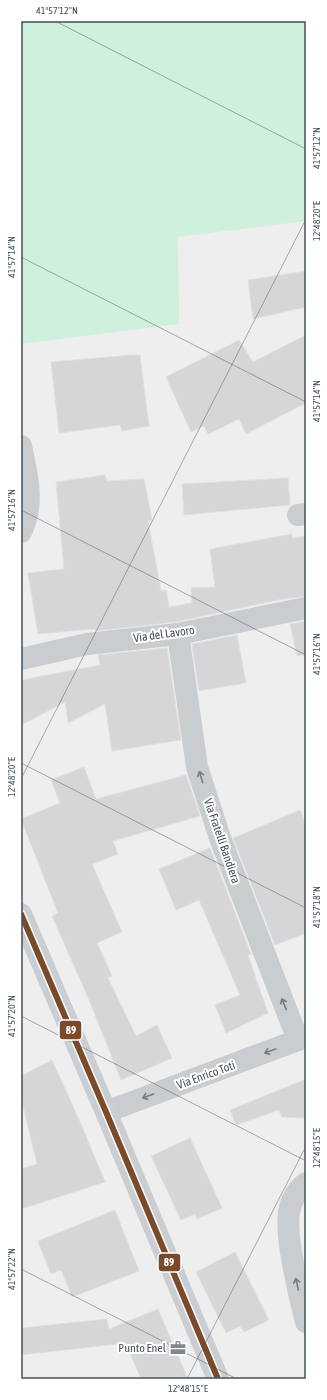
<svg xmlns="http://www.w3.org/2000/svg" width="327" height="1400" viewBox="0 0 327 1400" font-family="'Asap Condensed',sans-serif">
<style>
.green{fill:#d0f0de}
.building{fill:#d6d6d9;stroke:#e0e0e1}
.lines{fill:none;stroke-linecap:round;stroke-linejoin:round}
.minor{stroke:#cacdcf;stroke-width:22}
.secondary{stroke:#caced2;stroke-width:22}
.bus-1-casing{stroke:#fff;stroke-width:9}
.bus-1{stroke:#7a4b2a;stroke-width:6}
.oneway{stroke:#737c84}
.ticks{fill:none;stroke:#44505c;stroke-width:1;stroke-opacity:0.45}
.labels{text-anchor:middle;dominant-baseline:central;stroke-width:4;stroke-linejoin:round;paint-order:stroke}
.street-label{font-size:12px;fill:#44505c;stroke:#fff}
.poi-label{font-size:12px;fill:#44505c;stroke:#fff;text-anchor:end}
.line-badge{stroke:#fff;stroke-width:1.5}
.badge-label{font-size:11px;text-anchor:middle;font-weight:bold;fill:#fff}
.neatline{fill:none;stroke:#44505c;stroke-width:1.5}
.ticks-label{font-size:10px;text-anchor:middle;fill:#44505c}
</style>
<rect width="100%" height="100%" fill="#efeeee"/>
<path class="green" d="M21,21H306V221L178,237L179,324L21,344Z"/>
<g class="building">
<path d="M306,271V307L253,319L248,280Z"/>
<path d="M306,335V403L246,434L239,419L208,434L204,426L191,432L166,377L239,340L253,362Z"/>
<path d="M131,355H140L149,426L122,431L120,425L59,433L51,362Z"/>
<path d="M105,475L107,481L144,479L152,520L148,521L161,591L166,590L169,607L192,603L191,588L215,587L210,549L292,534V538L306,536V596L278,600L176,622L95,631L94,629L38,634L28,573L64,569L56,482Z"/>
<path d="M288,478L290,505L184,515L182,484Z"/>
<path d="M306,621V655L297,656L290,624Z"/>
<path d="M237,635L246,683L199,691L192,644Z"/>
<path d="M167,648L181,740L112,751L105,704L68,723L65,702L21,725V680L100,665L98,655Z"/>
<path d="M84,767L96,799L186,775L200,816L113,841L118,854L92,864L122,932L97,943L112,976L108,978L136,1036L157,1025L172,1058L121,1080L87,995L52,916L58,913L21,819L60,803L51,780Z"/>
<path d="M300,810L306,826V933L275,945L233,838Z"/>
<path d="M210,848L251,954L248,955L268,1013L226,1033L215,1005L240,995L199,900L176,910L159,869Z"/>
<path d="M52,1060L81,1124L105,1182L21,1209V1169L37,1164L21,1097V1076Z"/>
<path d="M306,1079V1118L282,1117L279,1110L236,1125L230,1110Z"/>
<path d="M190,1138L222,1208L197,1219L195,1214L181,1220L151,1156Z"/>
<path d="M115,1210L139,1271L72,1297L61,1270L51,1274L38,1241Z"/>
<path d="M235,1252L269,1320L244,1332L240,1326L226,1333L196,1272Z"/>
<path d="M158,1309L188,1379H141L126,1343L21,1355V1328L107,1319L109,1329Z"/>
</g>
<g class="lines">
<g class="minor">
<path d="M21,446C27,474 35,505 21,532"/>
<path d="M298,515L306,514"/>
<path d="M178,634L197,767L220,838L298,1040"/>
<path d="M21,659L87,644L178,634L306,608"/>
<path d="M106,1112L306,1037"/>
<path d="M306,1183C297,1190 291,1200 289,1212C287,1225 289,1239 291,1252C295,1276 300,1299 306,1322"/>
</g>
<path class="secondary" d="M21,914L106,1112L218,1379"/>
<defs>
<path id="bus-1" d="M21,914L106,1112L218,1379"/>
</defs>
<use href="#bus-1" class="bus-1-casing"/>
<use href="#bus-1" class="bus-1"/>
</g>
<defs><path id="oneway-shaft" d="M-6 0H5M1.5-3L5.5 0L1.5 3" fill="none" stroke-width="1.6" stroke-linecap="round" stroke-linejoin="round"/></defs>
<g class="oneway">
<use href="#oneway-shaft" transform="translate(201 777) rotate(-107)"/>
<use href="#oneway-shaft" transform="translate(284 1004) rotate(-112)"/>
<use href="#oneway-shaft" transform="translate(270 1051) rotate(160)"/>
<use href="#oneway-shaft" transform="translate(148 1096) rotate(160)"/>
<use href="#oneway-shaft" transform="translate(297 1284) rotate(-103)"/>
</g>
<path class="ticks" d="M55,21L306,149M21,257L306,402M21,510L306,655M21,763L306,908M21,779L306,219M21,1016L306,1161M21,1269L237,1379M187,1379L306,1146"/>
<defs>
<symbol id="office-bare" viewBox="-9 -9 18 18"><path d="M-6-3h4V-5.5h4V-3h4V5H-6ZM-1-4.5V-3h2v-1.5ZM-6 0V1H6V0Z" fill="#80878f" stroke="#fff" stroke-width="2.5" paint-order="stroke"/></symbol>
</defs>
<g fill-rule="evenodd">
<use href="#office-bare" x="167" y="1337" width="22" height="22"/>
</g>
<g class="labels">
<g class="street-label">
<text transform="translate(164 634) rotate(-8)">Via del Lavoro</text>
<text transform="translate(222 841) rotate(71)">Via Fratelli Bandiera</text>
<text transform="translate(206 1075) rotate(-20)">Via Enrico Toti</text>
</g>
<g class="poi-label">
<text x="166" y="1348">Punto Enel</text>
</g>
</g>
<g class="line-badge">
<rect x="59" y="1020" width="23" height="20" rx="4" fill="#7a4b2a"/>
<rect x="158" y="1253" width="23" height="19" rx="4" fill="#7a4b2a"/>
</g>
<g class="badge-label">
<text x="71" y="1034">89</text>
<text x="169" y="1266">89</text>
</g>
<rect width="327" height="1400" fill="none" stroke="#ffffff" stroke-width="44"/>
<rect x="22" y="22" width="283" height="1356" class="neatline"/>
<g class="ticks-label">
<text x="57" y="14">41°57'12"N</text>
<text transform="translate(316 148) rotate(-90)" y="4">41°57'12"N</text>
<text transform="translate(316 221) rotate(-90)" y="4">12°48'20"E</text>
<text transform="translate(11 257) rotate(-90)" y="4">41°57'14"N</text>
<text transform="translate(316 401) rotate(-90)" y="4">41°57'14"N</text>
<text transform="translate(11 510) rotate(-90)" y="4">41°57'16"N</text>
<text transform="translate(316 654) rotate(-90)" y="4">41°57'16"N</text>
<text transform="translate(11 777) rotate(-90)" y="4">12°48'20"E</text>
<text transform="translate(316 907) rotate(-90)" y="4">41°57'18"N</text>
<text transform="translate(11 1016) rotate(-90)" y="4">41°57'20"N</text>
<text transform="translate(316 1148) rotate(-90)" y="4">12°48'15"E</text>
<text transform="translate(11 1269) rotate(-90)" y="4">41°57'22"N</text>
<text x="188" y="1392">12°48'15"E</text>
</g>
</svg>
